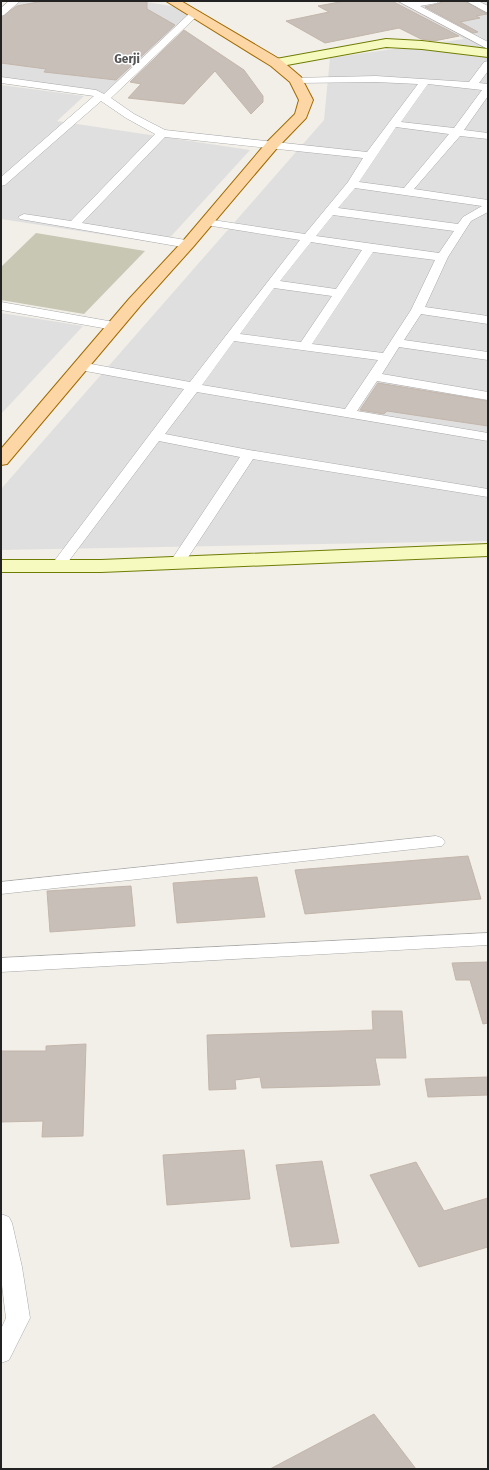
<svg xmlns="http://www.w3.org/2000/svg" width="489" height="1470" viewBox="0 0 489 1470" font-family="'Fira Sans Condensed',sans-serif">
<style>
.residential{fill:#e0dfdf}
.construction{fill:#c7c7b4}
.building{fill:#c7bfb8;stroke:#c4b6ab}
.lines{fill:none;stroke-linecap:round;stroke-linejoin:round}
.street-casing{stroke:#a9a9a9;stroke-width:1}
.secondary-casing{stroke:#707d05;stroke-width:2}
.primary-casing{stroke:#a06b00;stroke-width:2}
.street{fill:#fff;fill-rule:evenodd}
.secondary{fill:#f7fabf;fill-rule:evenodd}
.primary{fill:#fcd6a4;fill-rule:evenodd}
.labels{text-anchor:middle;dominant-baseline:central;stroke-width:3;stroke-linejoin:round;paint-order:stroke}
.far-district-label{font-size:13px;font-weight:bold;fill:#555;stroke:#fff}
</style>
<rect width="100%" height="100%" fill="#f2efe9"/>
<g class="residential">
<path d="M14,1H140L202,11L101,96L1,83V11Z"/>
<path d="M394,1H488V541L1,550V489L324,120L330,58L464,39Z"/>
<path d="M1,85L84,96L57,121L250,150L164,244L1,219Z"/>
<path d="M1,313L83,326L1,414Z"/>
</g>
<path class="construction" d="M36,233L145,251L84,314L1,300V267Z"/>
<g class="building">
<path d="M43,1H147V9L175,25L116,80L44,72L46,69L1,63V17L17,6Z"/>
<path d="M345,1H392L459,36L434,41L421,39L399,28L325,43L286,21L329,12L318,6Z"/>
<path d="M444,1H465L487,14L476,16L480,18L460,22L478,32L473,33L425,7L437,4Z"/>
<path d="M184,30L244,70L263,96V102L251,114L215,71L184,104L128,98L141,84L130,82Z"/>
<path d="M378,383L488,401V426L387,411L384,414L360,410Z"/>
<path d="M468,856L481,899L305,914L295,870Z"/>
<path d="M257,877L265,917L177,923L173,883Z"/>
<path d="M131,886L135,926L50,932L47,891Z"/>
<path d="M488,962V1023L483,1024L470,980H456L452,963Z"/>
<path d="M372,1011H402L406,1058H375L380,1085L262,1088L260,1077L235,1080L236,1089L209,1090L207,1035L373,1030Z"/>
<path d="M86,1044L83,1136L42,1137L43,1121L1,1122V1051H46V1046Z"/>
<path d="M488,1077V1095L428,1097L425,1079Z"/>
<path d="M244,1150L250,1199L167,1205L163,1155Z"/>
<path d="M322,1161L339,1243L291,1247L276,1165Z"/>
<path d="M416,1162L444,1211L488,1198V1247L419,1267L370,1175Z"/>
<path d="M374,1414L416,1469H270Z"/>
</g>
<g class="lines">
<defs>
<g id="street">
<path d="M9,1H20L4,15L1,16V8Z"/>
<path d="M398,1H439L437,3L420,6L488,42V49Z"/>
<path d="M466,1H478L488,6V13Z"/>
<path d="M194,11L199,14L197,16L111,98L134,114L165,130L367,152L418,84L376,82L296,83L292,82L291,80L292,78L376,76L469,82L484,62L488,61V71L479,83L488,84V96L464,130L488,133V139L460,136L414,189L488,200V212L471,221L448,257L425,307L488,316V324L421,314L404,340L488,352V360L399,347L382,374L488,392V400L377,381L357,411L488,433V441L197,392L165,434L249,450L488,489V497L253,459L183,565H173L170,562L240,457L159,441L62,570H52L49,567L52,564L184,389L80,370L75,369L73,366L75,363L80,362L190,382L300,240L206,225L200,222L202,220L206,219L305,234L348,182L363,158L165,137L82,223L192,241L194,244L192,247L188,248L20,219L18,217L24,214L71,221L155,134L126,118L101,101L5,185L1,186V177L94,96L1,83V77L96,90L104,94L191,12ZM428,84L482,90L454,128L401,122ZM396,127L449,134L404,188L359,182ZM355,188L482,206L463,217L458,224L338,208ZM333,215L454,231L439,253L316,236ZM311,242L362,250L336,289L280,281ZM373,252L435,260L411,310L383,353L312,344ZM274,288L332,296L301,342L240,334ZM234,341L378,360L345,409L202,385Z"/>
<path d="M1,302L114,322L120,326L114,330L1,310Z"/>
<path d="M436,836L442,838L445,842L442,846L1,894V882Z"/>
<path d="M488,933V945L1,972V958Z"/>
<path d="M1,1214L9,1217L12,1223L22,1267L30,1318L9,1360L1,1363V1329L6,1318L1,1277Z"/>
</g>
<g id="secondary">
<path d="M386,39L422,41L488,49V57L422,49L386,47L276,67L270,63L276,59Z"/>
<path d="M488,544V556L101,572H1V560H101Z"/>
</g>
<path id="primary" d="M166,1H181L281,60L301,77L313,100L306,118L277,148L193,247L141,305L7,464L1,465V449L129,299L183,241L267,142L295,114L299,100L290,82L271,66Z"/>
</defs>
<use href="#street" class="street-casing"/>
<use href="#secondary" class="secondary-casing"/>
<use href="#primary" class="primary-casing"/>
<use href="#street" class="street"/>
<use href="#secondary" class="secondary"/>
<use href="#primary" class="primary"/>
</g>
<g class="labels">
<g class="far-district-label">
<text x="127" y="58">Gerji</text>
</g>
</g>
<rect width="489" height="1470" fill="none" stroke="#222222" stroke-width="4"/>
</svg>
